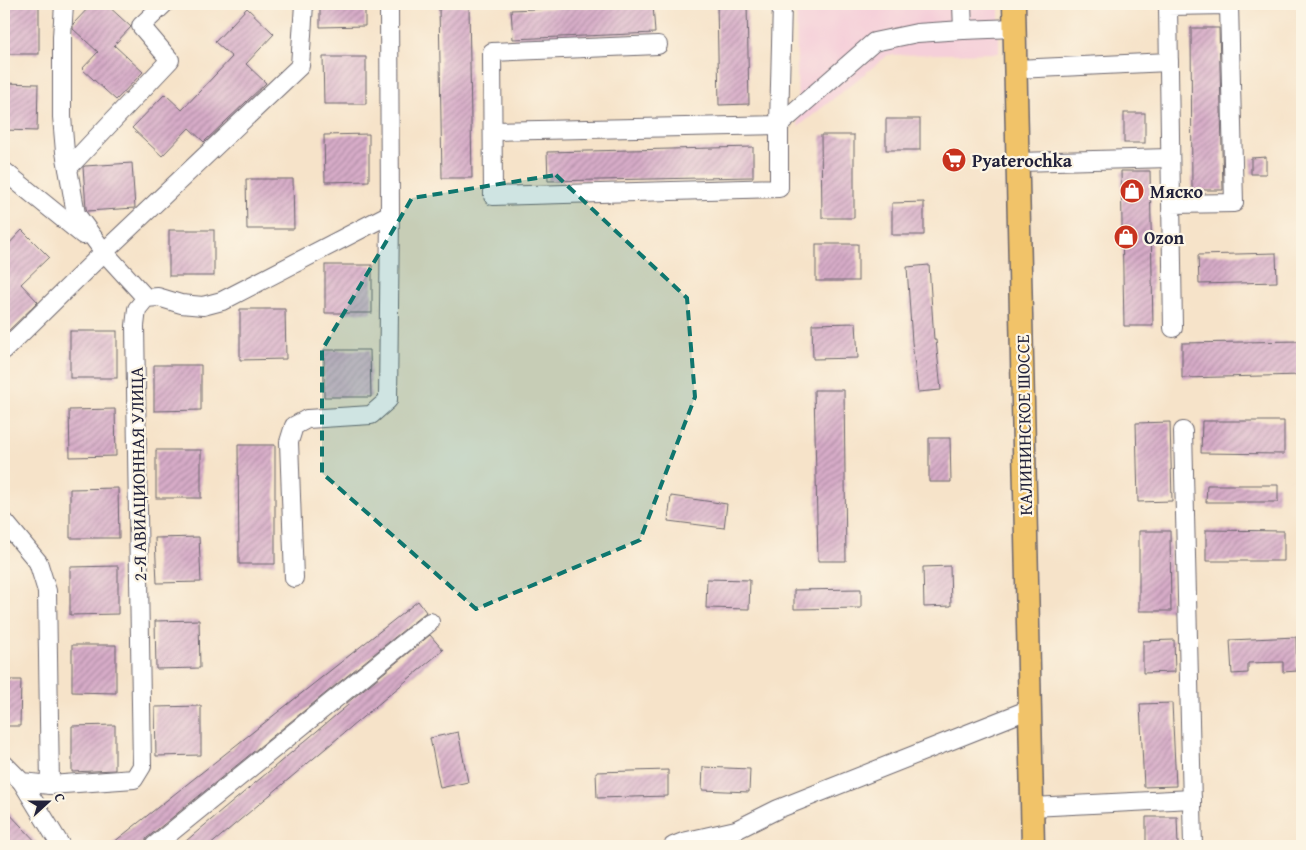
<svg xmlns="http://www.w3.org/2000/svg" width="1306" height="850" viewBox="0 0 1306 850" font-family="'Gentium Book Plus',serif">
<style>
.built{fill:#f5cfd9}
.building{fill:url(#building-hatch)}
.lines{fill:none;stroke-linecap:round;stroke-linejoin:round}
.minor-casing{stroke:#6c666d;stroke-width:20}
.major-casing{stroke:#6c666d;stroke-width:25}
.minor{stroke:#fff;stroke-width:18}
.major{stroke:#f1c369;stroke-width:22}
.marked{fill:#0f766e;fill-opacity:0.2;stroke:#0f766e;stroke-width:4;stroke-dasharray:10 6;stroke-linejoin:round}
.labels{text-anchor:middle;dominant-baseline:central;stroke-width:4.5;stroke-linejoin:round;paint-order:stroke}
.poi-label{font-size:18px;font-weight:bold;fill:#22223b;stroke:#fcf5e5;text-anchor:start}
.street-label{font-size:18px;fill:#22223b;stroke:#fcf5e5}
</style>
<defs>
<pattern id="building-hatch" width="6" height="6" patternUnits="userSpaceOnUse" patternTransform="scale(1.25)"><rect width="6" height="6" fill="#d7acc8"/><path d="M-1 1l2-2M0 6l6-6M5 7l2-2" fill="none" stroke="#ae8ca4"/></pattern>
</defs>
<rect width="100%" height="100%" fill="#fcf5e5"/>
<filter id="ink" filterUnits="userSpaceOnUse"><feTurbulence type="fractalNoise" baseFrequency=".02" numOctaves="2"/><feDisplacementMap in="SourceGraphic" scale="10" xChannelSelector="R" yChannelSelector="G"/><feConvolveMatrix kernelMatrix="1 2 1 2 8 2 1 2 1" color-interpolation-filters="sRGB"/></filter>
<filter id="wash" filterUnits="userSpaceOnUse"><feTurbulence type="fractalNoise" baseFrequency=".0096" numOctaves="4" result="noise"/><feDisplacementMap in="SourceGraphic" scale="20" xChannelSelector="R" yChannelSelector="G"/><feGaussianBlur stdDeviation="1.12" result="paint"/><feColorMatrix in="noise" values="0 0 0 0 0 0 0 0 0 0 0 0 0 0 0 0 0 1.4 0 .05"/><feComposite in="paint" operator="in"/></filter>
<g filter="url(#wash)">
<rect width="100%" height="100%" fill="#f6e3c9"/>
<path class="built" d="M796,4H999V53L888,55L798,127Z"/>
<g id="blocks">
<g class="building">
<rect x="4" y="4" width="35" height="50"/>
<path d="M92,4H106L131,27L114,45L143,72L116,100L82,69L98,52L73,29V24Z"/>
<path d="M320,4H365V26L320,27Z"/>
<path d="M653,4L655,33L513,39L511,10Z"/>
<path d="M717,4H747L749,104L719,105Z"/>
<path d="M439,6H469L472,178H442Z"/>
<path d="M247,8L274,34L246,64L266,83L204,142L189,128L162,156L132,128L165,94L182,110L232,57L215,42Z"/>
<path d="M1191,28H1219L1223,190H1192Z"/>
<path d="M323,57H366V104H324Z"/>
<path d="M4,83L38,84L37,131L4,130Z"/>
<rect x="1124" y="113" width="21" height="30"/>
<rect x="886" y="119" width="34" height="31"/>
<path d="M369,134V181L325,182L324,135Z"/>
<path d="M821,135H854V218H822Z"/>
<path d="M753,147V177L548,181L547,152Z"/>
<path d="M1266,157V174H1251V158Z"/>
<path d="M132,163L135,208L87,211L86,208L83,167L85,166Z"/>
<path d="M1121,171H1150L1153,326H1124Z"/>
<path d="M246,179H293L294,229H247Z"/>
<path d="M924,202V235H892V203Z"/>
<path d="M22,230L49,257L21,284L38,302L4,335V249Z"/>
<rect x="169" y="230" width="45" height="46"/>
<rect x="816" y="244" width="42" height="37"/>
<path d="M1276,253L1277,282L1199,284L1198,255Z"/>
<rect x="325" y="265" width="47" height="48"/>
<path d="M929,265L934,340H936L941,390L918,392L912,342L907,267Z"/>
<path d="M240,309H285L286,359L240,360Z"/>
<path d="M856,323L858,358L813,359L812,324Z"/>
<rect x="70" y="331" width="47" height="47"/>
<path d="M1302,341V375L1182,378V343Z"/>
<path d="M324,350H370L371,397H324Z"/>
<path d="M154,365H201V410L154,411Z"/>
<path d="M814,390H844L846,561H818Z"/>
<path d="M115,409L116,456L70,457L69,410Z"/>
<path d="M1202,421H1284V454L1201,453Z"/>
<path d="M1170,422L1172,501L1138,502L1136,423Z"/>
<path d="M929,438H950L951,482H929Z"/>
<path d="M238,445H275V564H239Z"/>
<rect x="156" y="450" width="45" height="48"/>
<path d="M1207,485H1278V502H1206Z"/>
<path d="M118,488L119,538H70V489Z"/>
<path d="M671,496L727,504L724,528L668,521Z"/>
<path d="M1206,530L1284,531V561H1206Z"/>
<path d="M1139,531H1170L1171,611H1139Z"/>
<path d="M199,537L201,582L157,583L155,538Z"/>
<path d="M118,566V614L70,615V567Z"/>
<path d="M950,566L951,606L924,607L923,567Z"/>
<path d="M707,579L750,580L749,609L706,608Z"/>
<path d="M861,589V608L794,609V590Z"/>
<path d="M418,601L426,612L147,838L145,841L138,846H109Z"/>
<path d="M199,620L200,668L156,669L155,621Z"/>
<path d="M430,635L443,650L209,846H180L348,705L347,703Z"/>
<path d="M1296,637L1297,671L1283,672V662L1248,663V673L1232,674L1230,640Z"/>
<path d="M1174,640L1175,672L1143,673V641Z"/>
<path d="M72,645H116V693L72,692Z"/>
<path d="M4,680H21L20,726H4Z"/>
<path d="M1172,703L1176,786L1144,787L1140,704Z"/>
<path d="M201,706V755L156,756L155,707Z"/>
<path d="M115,725V770L72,772V726Z"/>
<path d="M458,732L468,782L440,788L430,738Z"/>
<path d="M703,767L750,769L749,792L702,790Z"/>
<path d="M668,770V796L597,798L596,772Z"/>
<path d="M4,808L40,846H8L4,842Z"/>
<path d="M1146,817H1177L1178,846H1146Z"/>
</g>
</g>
</g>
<g filter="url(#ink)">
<use href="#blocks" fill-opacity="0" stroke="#6c666d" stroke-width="1"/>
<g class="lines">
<defs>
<g id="minor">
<path d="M64,4L62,37V117L65,152L76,214L104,252L146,298"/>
<path d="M962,4L963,30L1015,28"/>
<path d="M658,45L492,52L493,196L779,188V125L874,42L917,33L963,30"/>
<path d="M1016,69L1169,62"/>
<path d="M494,131L779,125L782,4"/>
<path d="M1018,162L1170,158"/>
<path d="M68,168L170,60L141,26L164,4"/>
<path d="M4,171L83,235"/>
<path d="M1172,204L1234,203L1229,5L1168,6L1173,328"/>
<path d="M4,350L104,252L300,66L304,4"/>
<path d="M1183,431L1193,846"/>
<path d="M4,521L38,562L47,591L50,785"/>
<path d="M294,578L289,442L294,426L307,419L371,415L388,400L390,214L389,4"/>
<path d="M4,764L22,782L50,785L134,779L142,766L135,326L137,309L146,298L158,297L181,304L203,306L222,301L390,214"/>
<path d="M22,782L61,846"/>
<path d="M1032,807L1192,799"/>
<path d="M154,846L430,622"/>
<path d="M673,846L683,842L736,830L778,809L1030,709"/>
</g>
<path id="major" d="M1014,4L1033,846"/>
</defs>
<use href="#minor" class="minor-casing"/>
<use href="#major" class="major-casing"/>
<use href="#minor" class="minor"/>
<use href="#major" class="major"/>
</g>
</g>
<path class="marked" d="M556,175L687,298L695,397L640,540L476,609L322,473V350L412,198Z"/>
<defs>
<symbol id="supermarket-disc" viewBox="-11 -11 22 22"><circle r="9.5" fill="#c8321e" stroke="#fcf5e5"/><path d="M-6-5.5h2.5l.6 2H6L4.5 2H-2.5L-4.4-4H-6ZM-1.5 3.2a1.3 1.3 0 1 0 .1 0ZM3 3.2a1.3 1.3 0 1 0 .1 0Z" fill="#fff"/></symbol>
<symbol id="shop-disc" viewBox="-11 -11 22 22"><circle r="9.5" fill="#c8321e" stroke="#fcf5e5"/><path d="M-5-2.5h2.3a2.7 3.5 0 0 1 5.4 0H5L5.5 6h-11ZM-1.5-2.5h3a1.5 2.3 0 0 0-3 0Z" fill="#fff"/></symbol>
</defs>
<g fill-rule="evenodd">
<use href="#supermarket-disc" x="940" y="146" width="28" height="28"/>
<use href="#shop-disc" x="1118" y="177" width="28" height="28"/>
<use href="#shop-disc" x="1112" y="223" width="28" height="28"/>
</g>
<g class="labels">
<g class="poi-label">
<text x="972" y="160">Pyaterochka</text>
<text x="1150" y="191">Мяско</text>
<text x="1144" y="237">Ozon</text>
</g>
<g class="street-label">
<text transform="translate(1024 425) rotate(-91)">КАЛИНИНСКОЕ ШОССЕ</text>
<text transform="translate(138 474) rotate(-91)">2-Я АВИАЦИОННАЯ УЛИЦА</text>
</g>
</g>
<rect width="1306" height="850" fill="none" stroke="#fcf5e5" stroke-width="20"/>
<g transform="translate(48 802) rotate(69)" stroke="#fcf5e5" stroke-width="4" paint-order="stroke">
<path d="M0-4L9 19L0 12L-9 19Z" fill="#22223b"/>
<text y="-8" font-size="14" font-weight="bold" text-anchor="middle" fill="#22223b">С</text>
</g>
</svg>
